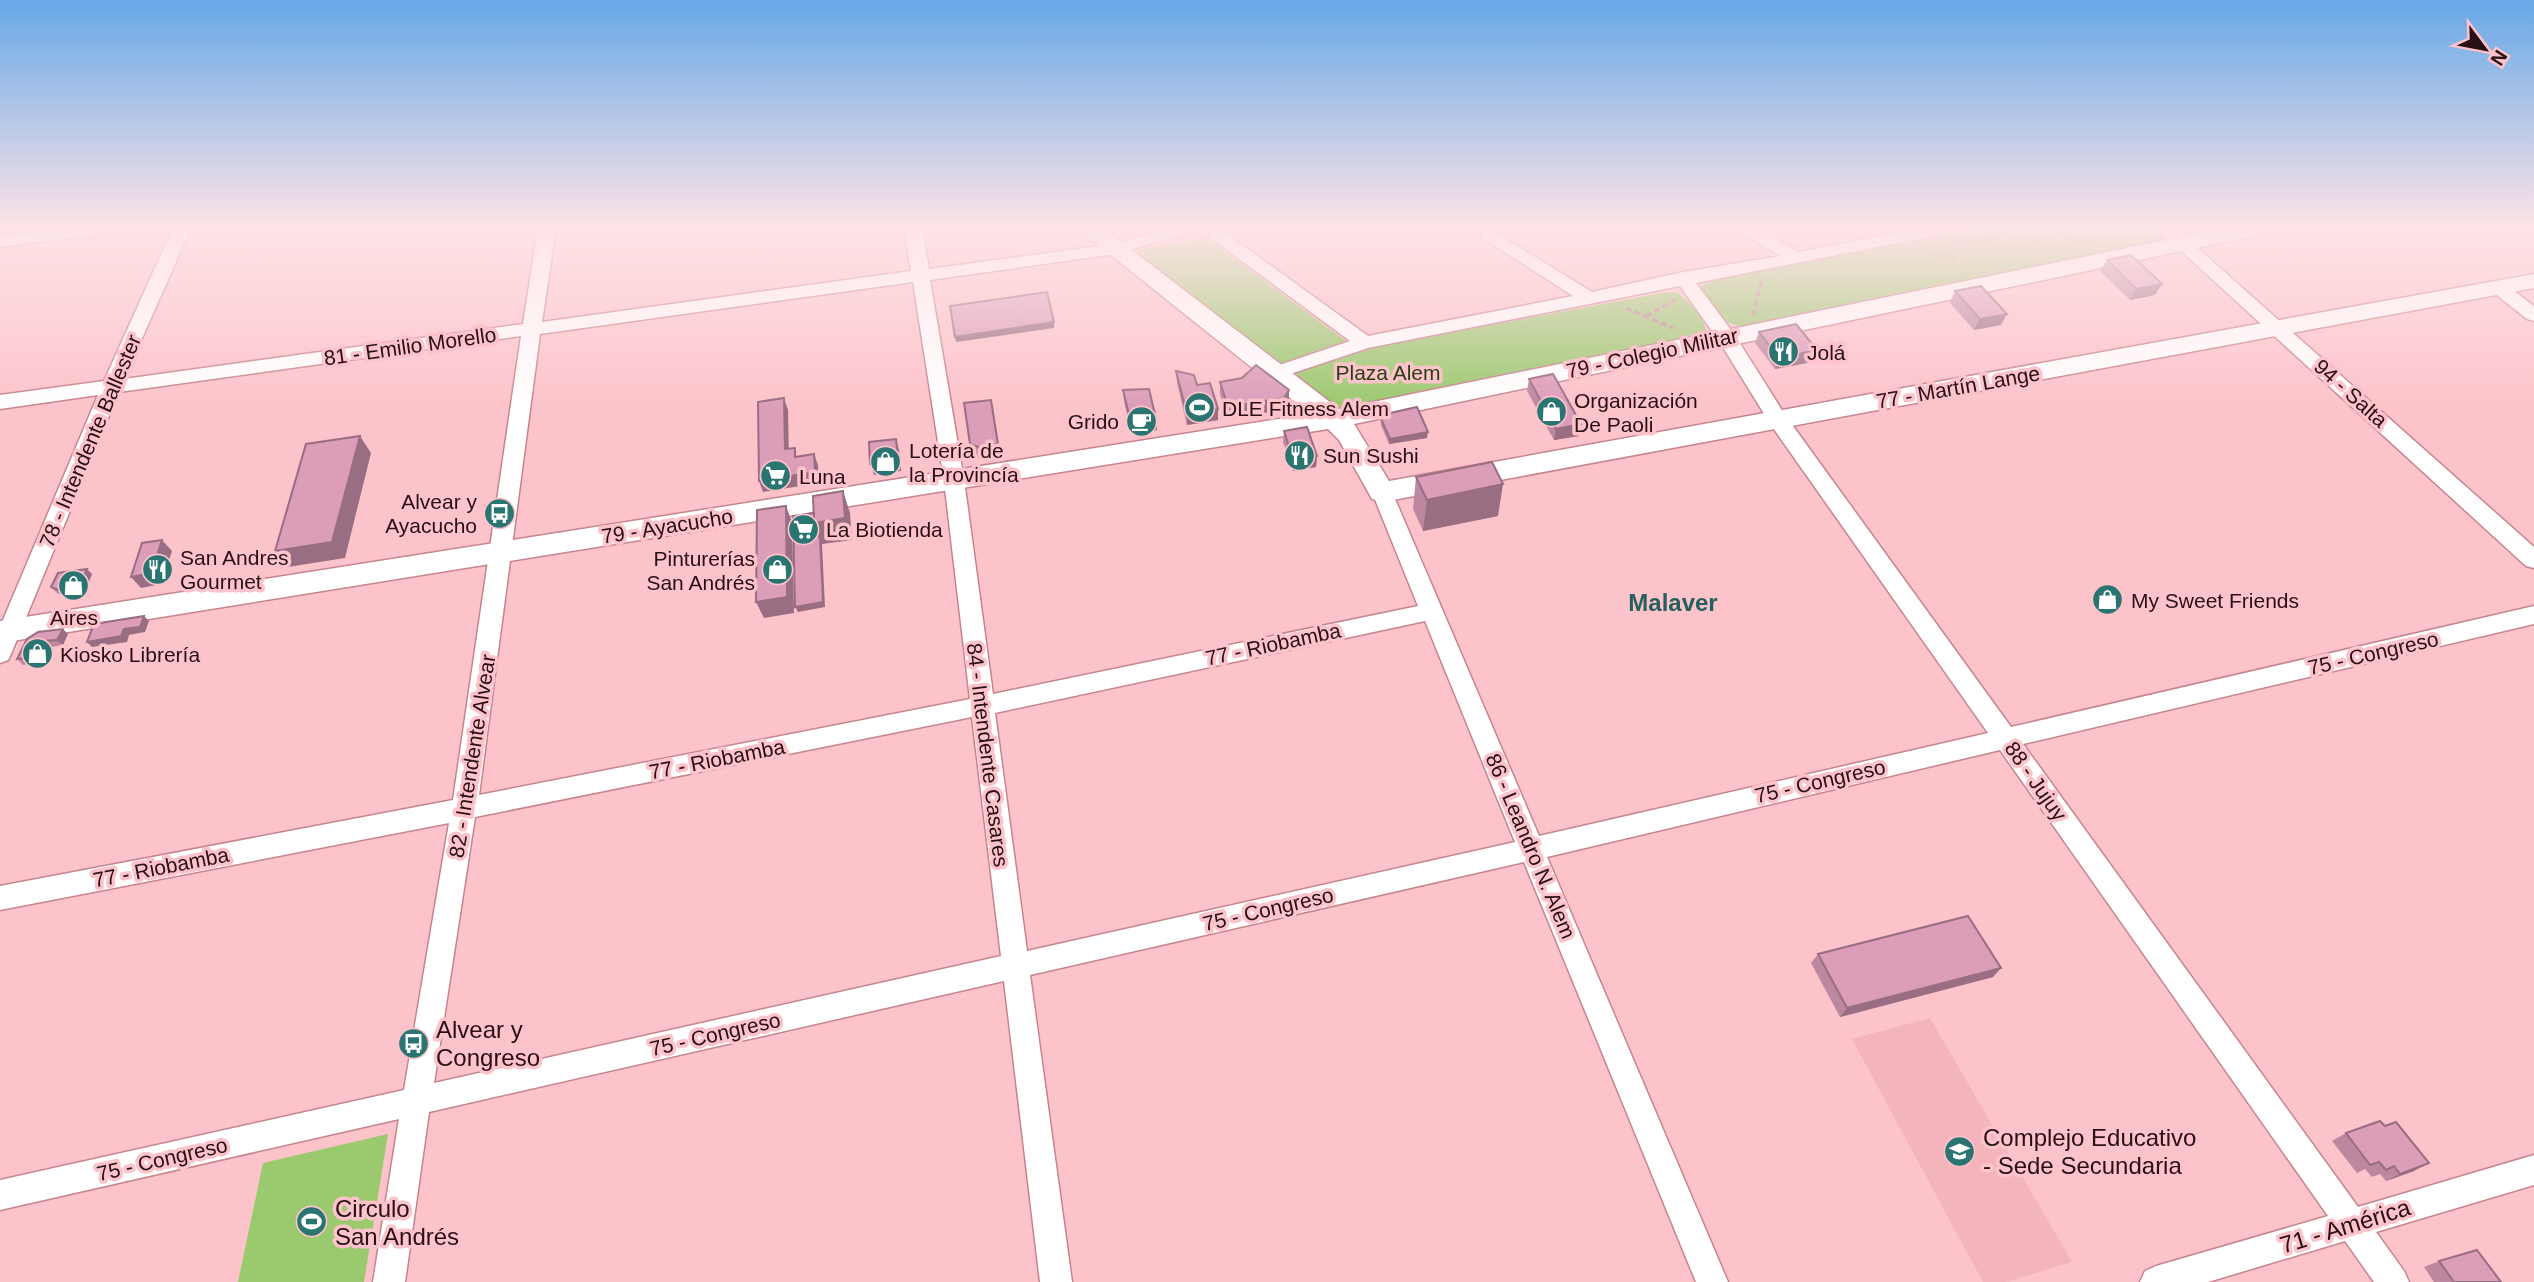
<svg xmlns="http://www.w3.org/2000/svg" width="2534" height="1282" viewBox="0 0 2534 1282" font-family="Helvetica,sans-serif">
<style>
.built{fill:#f3b4bc}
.green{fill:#9ac96e}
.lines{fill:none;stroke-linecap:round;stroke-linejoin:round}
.minor-casing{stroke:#c7848d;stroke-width:3}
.tertiary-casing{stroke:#c7848d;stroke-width:3}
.path{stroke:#b98a90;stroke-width:3.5;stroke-dasharray:6 3.5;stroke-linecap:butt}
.minor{fill:#fff;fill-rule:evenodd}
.tertiary{fill:#fff;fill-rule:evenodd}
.wall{fill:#bd879f}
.shaded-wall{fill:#9a6e82}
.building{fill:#dc9db9;stroke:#9a6e82;stroke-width:2}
.labels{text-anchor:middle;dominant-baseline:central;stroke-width:7;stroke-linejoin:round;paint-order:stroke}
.street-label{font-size:21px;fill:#291014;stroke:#fcc3ca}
.poi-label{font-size:21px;fill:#291014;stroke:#fcc3ca;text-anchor:start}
.park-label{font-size:21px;fill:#2a3e15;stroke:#fcc3ca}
.quarter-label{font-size:24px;font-weight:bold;fill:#265f5d;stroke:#fcc3ca}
.near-poi-label{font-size:24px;fill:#291014;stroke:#fcc3ca;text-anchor:start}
.near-street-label{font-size:24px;fill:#291014;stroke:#fcc3ca}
</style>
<rect width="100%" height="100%" fill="#fcc3ca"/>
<path class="built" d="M1930,1018L2072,1262L2006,1282H1983L1852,1039Z"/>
<g class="green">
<path d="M1984,228H2155L2167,242L1744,328L1723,321L1700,290L1703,285L1713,281Z"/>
<path d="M1205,237L1346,341L1281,365L1134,251Z"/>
<path d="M1677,292C1689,302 1706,318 1706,334L1345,409L1332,407L1293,377L1297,372L1379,346L1662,293Z"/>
<path d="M388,1134L364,1282H238L263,1163Z"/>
</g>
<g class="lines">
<defs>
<g id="minor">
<path d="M68,228H120L111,233L0,247V237Z"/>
<path d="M173,228H191L124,379L523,324L538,228H556L542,322L911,271L904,228H922L929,269L1114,244L1172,228H1219L1368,336L1573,296L1467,228H1488L1592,292L1683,272L1780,256L1734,228H1756L1799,252L1920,228H1957L1948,233L1696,283L1734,334L1785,415L2011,727L2534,606V624L2023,744L2358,1207L2534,1155V1185L2376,1232L2404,1271L2409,1282H2374L2345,1241L2208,1282H2140L2145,1271L2156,1266L2328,1216L2000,750L1547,857L1728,1282H1696L1524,862L1030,975L1072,1282H1040L1004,981L429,1112L405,1282H373L399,1119L0,1210V1180L404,1090L449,823L0,910V886L453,800L521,336L119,392L11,654L8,660L0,663V627L98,395L0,409V395L104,381ZM1200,230L1350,341L1268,369L1265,373L1268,377L1275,379L1368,348L1680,286L1719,341L1771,425L1988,733L1539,836L1392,492L1389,487L1382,485L1375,487L1372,492L1418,606L993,694L964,480L930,280L1115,254ZM913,282L944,480L970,699L479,795L540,334ZM1425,621L1515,842L1027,951L995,713ZM972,717L1001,956L434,1083L475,817Z"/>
<path d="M2156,228H2175L2534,547V568L2526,566Z"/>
<path d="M2499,282L2505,284L2534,306V321L2527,319L2493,292L2490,288Z"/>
</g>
<path id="tertiary" d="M1077,228H1103L1339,409L2225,228H2270L2267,233L2259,235L1354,424L1389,481L2534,274V288L1382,502L1372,499L1339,440L1328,429L0,643V621L1310,414Z"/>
</defs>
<use href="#minor" class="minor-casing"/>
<use href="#tertiary" class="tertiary-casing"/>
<g class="path">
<path d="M2039,228L2092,244"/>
<path d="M1956,243L2006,235L2018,228"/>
<path d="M1925,250L1955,259"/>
<path d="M1626,308L1673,328"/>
<path d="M1753,315L1762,279"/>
<path d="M1646,316L1675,300"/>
</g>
<use href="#minor" class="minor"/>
<use href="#tertiary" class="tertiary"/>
</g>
<g class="wall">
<path d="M2107,260L2155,295L2130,300L2100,271Z"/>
<path d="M1955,291L2001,325L1974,330L1950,303Z"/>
<path d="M1759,332L1817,350L1812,362L1775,369L1755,343Z"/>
<path d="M1176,371L1197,385L1218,420L1187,425L1177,383Z"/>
<path d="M1529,379L1579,436L1554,440L1527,391Z"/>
<path d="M1220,382L1289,390V402L1284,410L1228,419L1220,394Z"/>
<path d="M1123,390L1156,419L1157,430L1132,434L1124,401Z"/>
<path d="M1381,419L1427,438L1389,444L1381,425Z"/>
<path d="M1284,431L1317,456L1316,467L1293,471L1283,442Z"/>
<path d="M970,444L1000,455L981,459L973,455Z"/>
<path d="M1416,477L1498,516L1423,531L1413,509Z"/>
<path d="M92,574L84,593L64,596L57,593L51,587Z"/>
<path d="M38,632L68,634L63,645L51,647L43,662L23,665L17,659Z"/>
<path d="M1818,954L2001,968L1993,977L1840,1017L1811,963Z"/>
<path d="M2346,1133L2414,1171L2386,1181L2380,1174L2372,1177L2365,1169L2357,1173L2332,1141Z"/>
<path d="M2439,1261L2500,1282H2434L2424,1267Z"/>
</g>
<g class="shaded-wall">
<path d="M2162,284L2155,295L2130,300L2136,289Z"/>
<path d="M2007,314L2001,325L1974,330L1980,319Z"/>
<path d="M1054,322V328L956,342L955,337Z"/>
<path d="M1817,350L1812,362L1775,369L1779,358Z"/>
<path d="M1289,390V402L1284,410L1228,419V407Z"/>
<path d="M784,398L788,410L789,460L785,449Z"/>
<path d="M1218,409V420L1187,425V414Z"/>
<path d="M993,411L1000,455L981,459L978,447Z"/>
<path d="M1156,419L1157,430L1132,434L1131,423Z"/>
<path d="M1581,424L1579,436L1554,440L1556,429Z"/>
<path d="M1428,432L1427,438L1389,444L1390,439Z"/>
<path d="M360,436L371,453L345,558L288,567L275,551Z"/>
<path d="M896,439L899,450L901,471L874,475L870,464Z"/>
<path d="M814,454L818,465L819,483L763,492L759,481Z"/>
<path d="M1317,456L1316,467L1293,471V459Z"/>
<path d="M1503,484L1498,516L1423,531L1427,500Z"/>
<path d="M843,491L850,513L852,540L822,544L825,607L798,612L795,607L814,523Z"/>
<path d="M786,506L792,522L794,613L764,618L756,602Z"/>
<path d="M162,540L172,551L161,584L141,588L131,577Z"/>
<path d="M87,569L92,574L84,593L64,596L58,590Z"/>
<path d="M144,616L149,621L145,632L129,635L127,642L92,647L87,642Z"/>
<path d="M63,629L68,634L63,645L57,640Z"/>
<path d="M45,641L51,647L43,662L37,657Z"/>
<path d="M2001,968L1993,977L1840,1017L1847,1008Z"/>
<path d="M2429,1163L2414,1171L2386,1181L2400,1174Z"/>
</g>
<g class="building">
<path d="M2131,255L2162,284L2136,289L2107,260Z"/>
<path d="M1981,286L2007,314L1980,319L1955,291Z"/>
<path d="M1047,292L1054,322L955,337L950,306Z"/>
<path d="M1796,324L1817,350L1779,358L1759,332Z"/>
<path d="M1256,365L1289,390L1284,398L1228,407L1220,382L1242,378Z"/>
<path d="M1176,371L1194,375L1197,385L1210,383L1218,409L1187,414Z"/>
<path d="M1553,374L1581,424L1556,429L1529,379Z"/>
<path d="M1149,389L1156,419L1131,423L1123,390Z"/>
<path d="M784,398L785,449L795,448V457L814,454L815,472L759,481L758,402Z"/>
<path d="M991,400L998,444L978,447L970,444L964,403Z"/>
<path d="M1417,407L1428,432L1390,439L1381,419L1386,414Z"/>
<path d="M1307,427L1317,456L1293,459L1284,431Z"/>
<path d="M360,436L332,542L275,551L306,444Z"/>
<path d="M896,439L898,459L870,464L869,442Z"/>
<path d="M1492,462L1503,484L1427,500L1416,477Z"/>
<path d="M843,491L845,518L814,523L813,496Z"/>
<path d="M786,506L787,597L756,602L757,510Z"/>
<path d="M814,513V523L820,539L823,602L795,607L793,516Z"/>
<path d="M162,540L151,573L131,577L142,543Z"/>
<path d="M87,569L79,587L58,590L51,587L58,573Z"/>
<path d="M144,616L140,627L124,629L121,636L87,642L94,624Z"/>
<path d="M63,629L57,640L45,641L37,657L17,659L27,639L38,632Z"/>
<path d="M1968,916L2001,968L1847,1008L1818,954Z"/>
<path d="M2380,1121L2385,1126L2396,1122L2429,1163L2400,1174L2394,1166L2386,1170L2379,1162L2370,1165L2346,1133Z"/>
<path d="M2477,1250L2501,1282H2454L2439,1261Z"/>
</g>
<linearGradient id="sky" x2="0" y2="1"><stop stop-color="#67a8e7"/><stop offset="0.56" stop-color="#fee4e7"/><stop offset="1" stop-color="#fee4e7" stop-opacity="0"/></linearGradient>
<rect width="2534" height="408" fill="url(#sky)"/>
<defs>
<symbol id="restaurant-disc" viewBox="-11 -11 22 22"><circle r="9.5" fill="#2a7471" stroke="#fcc3ca"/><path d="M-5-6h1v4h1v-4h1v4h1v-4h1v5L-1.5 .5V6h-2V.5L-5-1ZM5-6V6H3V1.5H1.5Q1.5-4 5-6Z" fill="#fff"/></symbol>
<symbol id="stadium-disc" viewBox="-11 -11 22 22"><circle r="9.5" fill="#2a7471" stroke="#fcc3ca"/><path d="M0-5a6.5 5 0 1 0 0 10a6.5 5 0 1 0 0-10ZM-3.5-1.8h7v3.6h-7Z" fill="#fff"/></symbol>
<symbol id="shop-disc" viewBox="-11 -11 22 22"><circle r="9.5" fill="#2a7471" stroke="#fcc3ca"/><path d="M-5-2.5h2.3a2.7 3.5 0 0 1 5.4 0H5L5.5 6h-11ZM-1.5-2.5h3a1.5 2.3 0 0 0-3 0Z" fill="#fff"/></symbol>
<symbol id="cafe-disc" viewBox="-11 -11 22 22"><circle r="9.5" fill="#2a7471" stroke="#fcc3ca"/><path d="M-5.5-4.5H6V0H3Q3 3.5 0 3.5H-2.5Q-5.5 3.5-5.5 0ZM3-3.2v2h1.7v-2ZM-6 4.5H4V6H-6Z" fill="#fff"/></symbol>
<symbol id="supermarket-disc" viewBox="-11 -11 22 22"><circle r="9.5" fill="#2a7471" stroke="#fcc3ca"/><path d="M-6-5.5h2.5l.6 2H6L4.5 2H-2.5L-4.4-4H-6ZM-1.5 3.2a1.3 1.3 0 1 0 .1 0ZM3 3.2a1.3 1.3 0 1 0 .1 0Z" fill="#fff"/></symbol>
<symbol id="bus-disc" viewBox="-11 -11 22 22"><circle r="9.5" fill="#2a7471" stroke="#fcc3ca"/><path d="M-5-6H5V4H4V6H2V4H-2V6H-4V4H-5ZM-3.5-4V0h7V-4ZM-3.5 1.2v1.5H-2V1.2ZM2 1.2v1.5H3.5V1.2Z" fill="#fff"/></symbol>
<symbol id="school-disc" viewBox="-11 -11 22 22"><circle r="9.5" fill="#2a7471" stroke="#fcc3ca"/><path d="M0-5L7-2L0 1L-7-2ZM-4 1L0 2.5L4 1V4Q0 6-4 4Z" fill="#fff"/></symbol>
</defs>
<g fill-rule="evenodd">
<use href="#restaurant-disc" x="1766" y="334" width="35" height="35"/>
<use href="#stadium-disc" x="1182" y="390" width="35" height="35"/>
<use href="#shop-disc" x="1534" y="394" width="35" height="35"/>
<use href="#cafe-disc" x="1124" y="404" width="35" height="35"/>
<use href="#restaurant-disc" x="1282" y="438" width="35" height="35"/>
<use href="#shop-disc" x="868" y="444" width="35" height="35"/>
<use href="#supermarket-disc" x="758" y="458" width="35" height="35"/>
<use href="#bus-disc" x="482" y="496" width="35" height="35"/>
<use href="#supermarket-disc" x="786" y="512" width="35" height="35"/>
<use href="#restaurant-disc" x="140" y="552" width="35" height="35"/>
<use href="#shop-disc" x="760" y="552" width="35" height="35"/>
<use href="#shop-disc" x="56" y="568" width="35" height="35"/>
<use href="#shop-disc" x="2090" y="582" width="35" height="35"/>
<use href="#shop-disc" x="20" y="636" width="35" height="35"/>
<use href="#bus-disc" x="396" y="1026" width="35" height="35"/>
<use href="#school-disc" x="1942" y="1134" width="35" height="35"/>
<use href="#stadium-disc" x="294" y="1204" width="35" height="35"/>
</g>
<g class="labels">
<g class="street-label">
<text transform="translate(410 346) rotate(-8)">81 - Emilio Morello</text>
<text transform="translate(1652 353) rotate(-12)">79 - Colegio Militar</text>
<text transform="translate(1958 387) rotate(-10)">77 - Martín Lange</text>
<text transform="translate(2351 393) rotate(42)">94 - Salta</text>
<text transform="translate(90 441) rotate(-67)">78 - Intendente Ballester</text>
<text transform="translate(667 526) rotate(-9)">79 - Ayacucho</text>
<text transform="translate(1273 644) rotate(-12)">77 - Riobamba</text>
<text transform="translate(2373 653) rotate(-13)">75 - Congreso</text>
<text transform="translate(988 755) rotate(83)">84 - Intendente Casares</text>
<text transform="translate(472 756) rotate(-81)">82 - Intendente Alvear</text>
<text transform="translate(717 759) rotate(-11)">77 - Riobamba</text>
<text transform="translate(1820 781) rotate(-13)">75 - Congreso</text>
<text transform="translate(2036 781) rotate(55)">88 - Jujuy</text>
<text transform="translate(1531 846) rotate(67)">86 - Leandro N. Alem</text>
<text transform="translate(161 867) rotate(-11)">77 - Riobamba</text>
<text transform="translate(1268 909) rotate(-13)">75 - Congreso</text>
<text transform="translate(715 1034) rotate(-13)">75 - Congreso</text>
<text transform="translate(162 1159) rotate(-13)">75 - Congreso</text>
</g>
<g class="poi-label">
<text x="1807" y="352">Jolá</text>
<text x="1574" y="400">Organización<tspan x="1574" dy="24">De Paoli</tspan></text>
<text x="1222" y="408">DLE Fitness Alem</text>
<text x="1119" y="421" text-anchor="end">Grido</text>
<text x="909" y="450">Lotería de<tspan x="909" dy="24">la Provincía</tspan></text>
<text x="1323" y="455">Sun Sushi</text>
<text x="799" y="476">Luna</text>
<text x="477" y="501" text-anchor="end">Alvear y<tspan x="477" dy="24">Ayacucho</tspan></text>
<text x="826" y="529">La Biotienda</text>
<text x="180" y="557">San Andres<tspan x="180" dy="24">Gourmet</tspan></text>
<text x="755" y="558" text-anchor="end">Pinturerías<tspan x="755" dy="24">San Andrés</tspan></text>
<text x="2131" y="600">My Sweet Friends</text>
<text x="74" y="617" text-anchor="middle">Aires</text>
<text x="60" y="654">Kiosko Librería</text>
</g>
<g class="park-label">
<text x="1388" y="372">Plaza Alem</text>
</g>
<g class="quarter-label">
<text x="1673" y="602">Malaver</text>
</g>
<g class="near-poi-label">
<text x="436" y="1029">Alvear y<tspan x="436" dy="28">Congreso</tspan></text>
<text x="1983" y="1137">Complejo Educativo<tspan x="1983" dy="28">- Sede Secundaria</tspan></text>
<text x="335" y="1208">Circulo<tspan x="335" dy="28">San Andrés</tspan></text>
</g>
<g class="near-street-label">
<text transform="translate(2345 1226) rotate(-17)">71 - América</text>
</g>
</g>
<g transform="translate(2485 49) rotate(122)" stroke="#fcc3ca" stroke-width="5" paint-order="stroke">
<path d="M0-5L12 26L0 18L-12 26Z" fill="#291014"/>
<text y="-10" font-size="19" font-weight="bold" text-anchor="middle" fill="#291014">N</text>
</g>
</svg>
